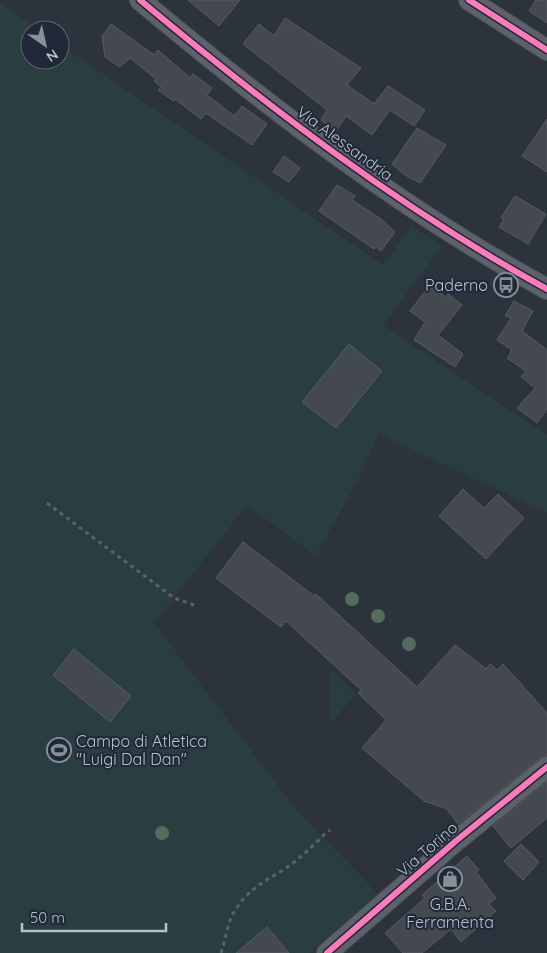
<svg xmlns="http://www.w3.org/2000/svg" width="547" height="953" viewBox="0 0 547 953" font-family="Quicksand,sans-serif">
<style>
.green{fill:#2a3e42}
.building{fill:#444950;stroke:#555b63}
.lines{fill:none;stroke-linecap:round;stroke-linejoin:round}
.street-casing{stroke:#4b4f56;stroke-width:22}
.path{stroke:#5b6166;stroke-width:3;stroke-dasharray:4 4;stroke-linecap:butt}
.street{stroke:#5d626a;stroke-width:20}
.cycleway-casing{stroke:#202937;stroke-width:9}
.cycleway{stroke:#fd7abc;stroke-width:6}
.tree{fill:#526d5e}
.labels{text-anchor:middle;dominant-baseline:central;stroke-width:4;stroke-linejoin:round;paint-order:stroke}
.street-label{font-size:16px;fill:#b8c0cc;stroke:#202937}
.poi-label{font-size:16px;fill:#b8c0cc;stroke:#202937;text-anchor:end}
</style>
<rect width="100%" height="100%" fill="#2d333c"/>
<g class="green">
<path d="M0,3L39,30H30V60H60V45L383,265L412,226L442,246L383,325L547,435V513L379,434L359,478L316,556L247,505L154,623L298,812L378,894L309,953H0Z"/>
<path d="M331,670L356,695L330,723Z"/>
</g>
<g class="building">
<path d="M188,0H240L219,26Z"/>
<path d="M536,0H547V23L529,11Z"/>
<path d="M285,18L361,68L347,85L374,104L388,86L425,110L414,126L390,110L372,135L346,116L336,131L321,120L327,110L243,44L259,24L274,36Z"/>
<path d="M111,24L154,55L158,50L190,78L193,74L212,88L207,95L234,116L242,106L267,124L252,145L206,113L201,119L175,99L174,101L158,90L161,87L154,81L156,79L130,58L120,67L105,57L102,36Z"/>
<path d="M547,119V172L522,156Z"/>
<path d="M417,128L446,145L420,183L405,175L392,164Z"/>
<path d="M284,156L300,168L289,182L273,172Z"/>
<path d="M337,185L355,196L352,200L381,219L395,232L381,251L376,247L374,249L319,211Z"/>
<path d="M515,196L546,214L528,244L499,227L504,220L501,218Z"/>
<path d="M430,285L446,297L448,294L462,305L438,335L463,354L455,367L414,340L425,322L410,311Z"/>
<path d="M514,301L533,311L522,331L547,350V409L537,423L517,408L535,388L521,377L526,371L507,358L511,353L510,352L512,350L497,340L511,318L505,316Z"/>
<path d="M349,344L382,371L336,428L302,402Z"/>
<path d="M463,489L484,508L498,494L524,518L486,559L439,516Z"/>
<path d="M243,542L314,596L316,594L417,687L455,645L486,669L490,664L497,670L503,664L547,713V755L540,758L458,824L447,809L424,801L362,748L386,720L358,693L361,690L286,621L281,627L216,578Z"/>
<path d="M74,649L131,696L110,722L53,675Z"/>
<path d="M547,782V818L511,848L493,826Z"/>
<path d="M521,844L539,862L523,880L504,861Z"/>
<path d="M467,856L479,870L476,872L496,898L489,904L496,911L461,942L451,929L422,953H403L385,933L425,898L422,895Z"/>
<path d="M267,927L289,953H236Z"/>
</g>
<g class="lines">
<defs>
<g id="street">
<path d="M140,0C268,107 401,209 547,289"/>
<path d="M469,0L547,50"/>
<path d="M327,953L457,840L547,767"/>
</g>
</defs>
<use href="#street" class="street-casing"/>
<g class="path">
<path d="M47,503L174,598L197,606"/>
<path d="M221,953C226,939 227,922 236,909C248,889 267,880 286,868C302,858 315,842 330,830"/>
</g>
<use href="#street" class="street"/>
<defs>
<g id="cycleway">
<path d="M140,0C268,107 401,209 547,289"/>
<path d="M469,0L547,50"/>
<path d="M327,953L457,840L547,767"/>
</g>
</defs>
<use href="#cycleway" class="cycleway-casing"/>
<use href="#cycleway" class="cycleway"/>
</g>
<g class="tree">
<circle cx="352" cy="599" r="7"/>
<circle cx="378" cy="616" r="7"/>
<circle cx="409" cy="644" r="7"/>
<circle cx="162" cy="833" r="7"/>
</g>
<defs>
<symbol id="bus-ring" viewBox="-11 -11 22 22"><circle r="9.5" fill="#202937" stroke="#878f9a" stroke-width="1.5"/><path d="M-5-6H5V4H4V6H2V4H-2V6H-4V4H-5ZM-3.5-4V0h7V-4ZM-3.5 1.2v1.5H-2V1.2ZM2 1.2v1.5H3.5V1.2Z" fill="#878f9a"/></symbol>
<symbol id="stadium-ring" viewBox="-11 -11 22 22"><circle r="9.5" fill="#202937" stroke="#878f9a" stroke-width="1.5"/><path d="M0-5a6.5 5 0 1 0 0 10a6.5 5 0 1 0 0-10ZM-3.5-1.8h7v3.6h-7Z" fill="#878f9a"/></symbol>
<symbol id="shop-ring" viewBox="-11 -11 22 22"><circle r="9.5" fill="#202937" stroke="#878f9a" stroke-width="1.5"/><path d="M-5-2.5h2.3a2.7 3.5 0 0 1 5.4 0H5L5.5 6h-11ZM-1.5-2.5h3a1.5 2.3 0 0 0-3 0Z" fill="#878f9a"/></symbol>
</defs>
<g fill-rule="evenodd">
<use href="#bus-ring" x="492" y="271" width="28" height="28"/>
<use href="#stadium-ring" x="45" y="736" width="28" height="28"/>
<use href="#shop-ring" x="436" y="865" width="28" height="28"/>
</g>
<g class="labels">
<g class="street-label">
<text transform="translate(345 143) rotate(36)">Via Alessandria</text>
<text transform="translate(427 849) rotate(-41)">Via Torino</text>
</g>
<g class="poi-label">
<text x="488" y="285">Paderno</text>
<text x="76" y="741" text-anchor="start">Campo di Atletica<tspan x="76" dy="18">"Luigi Dal Dan"</tspan></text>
<text x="450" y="904" text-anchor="middle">G.B.A.<tspan x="450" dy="18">Ferramenta</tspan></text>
</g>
</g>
<g transform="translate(45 45) rotate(146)"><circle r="24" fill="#202937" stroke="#5d6573"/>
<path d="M0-4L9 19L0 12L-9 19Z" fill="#878f9a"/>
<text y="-8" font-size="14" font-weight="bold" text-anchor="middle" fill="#b8c0cc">N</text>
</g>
<path d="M22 923v8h144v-8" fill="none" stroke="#b8c0cc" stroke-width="2.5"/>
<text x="30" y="923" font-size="15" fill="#b8c0cc" stroke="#202937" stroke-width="4" paint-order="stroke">50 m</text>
</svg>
